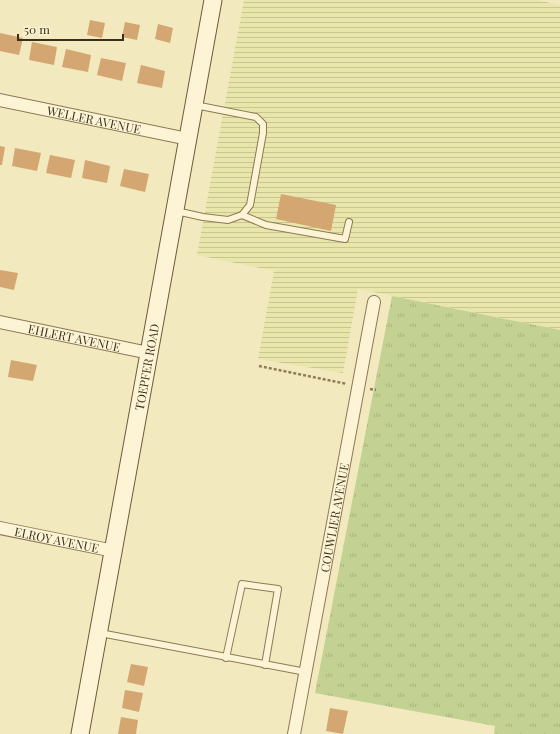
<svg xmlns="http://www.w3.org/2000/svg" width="560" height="734" viewBox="0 0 560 734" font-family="'Playfair Display',serif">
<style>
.farmland{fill:url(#farmland-rules)}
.grass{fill:url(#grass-tufts)}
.building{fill:#d4a671}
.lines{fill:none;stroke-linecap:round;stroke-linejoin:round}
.lane-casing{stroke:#8d7956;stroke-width:8}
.street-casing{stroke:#8d7956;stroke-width:14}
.secondary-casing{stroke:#6f5a39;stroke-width:19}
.path{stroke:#8d7956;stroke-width:2.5;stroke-dasharray:3 2;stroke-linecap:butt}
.lane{stroke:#fcf4d4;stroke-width:6}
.street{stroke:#fcf4d4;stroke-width:12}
.secondary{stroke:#fcf4d4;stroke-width:17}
.labels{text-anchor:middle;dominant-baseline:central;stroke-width:3;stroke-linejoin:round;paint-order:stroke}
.street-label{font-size:12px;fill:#3b2e1c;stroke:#f9f1d0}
</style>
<defs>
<pattern id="farmland-rules" width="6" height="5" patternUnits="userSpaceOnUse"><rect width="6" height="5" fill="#e9e6ac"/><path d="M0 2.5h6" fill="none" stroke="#c9c693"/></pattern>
<pattern id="grass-tufts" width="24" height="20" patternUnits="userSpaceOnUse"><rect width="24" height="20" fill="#c3d192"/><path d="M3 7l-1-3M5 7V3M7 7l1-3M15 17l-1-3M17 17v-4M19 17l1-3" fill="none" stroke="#a8b47d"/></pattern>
</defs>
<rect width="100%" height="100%" fill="#f2e9bf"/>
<path class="farmland" d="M244,0H537L560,5V330L358,289L343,373L258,359L274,271L197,255Z"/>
<path class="grass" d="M392,296L560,330V734H494L495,726L315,693Z"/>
<g class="building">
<path d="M90,20L105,23L102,38L87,35Z"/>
<path d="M125,22L140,25L137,40L122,37Z"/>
<path d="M158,24L173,28L170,43L155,39Z"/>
<path d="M0,33L23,38L19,55L0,51Z"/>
<path d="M32,42L57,47L54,65L29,60Z"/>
<path d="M66,49L91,55L88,72L62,67Z"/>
<path d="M101,58L126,63L122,81L97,75Z"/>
<path d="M141,65L165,71L162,88L137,83Z"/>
<path d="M0,146L5,147L2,165H0Z"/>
<path d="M15,148L41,153L37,171L12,166Z"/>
<path d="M50,155L75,160L71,178L46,173Z"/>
<path d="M85,160L110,166L107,183L82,178Z"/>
<path d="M124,169L149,174L145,192L120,186Z"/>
<path d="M281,194L336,205L331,231L276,219Z"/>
<path d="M0,270L18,273L14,290L0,287Z"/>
<path d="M11,360L37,365L33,381L8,377Z"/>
<path d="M131,664L148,667L144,686L127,682Z"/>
<path d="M125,690L143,693L139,712L122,708Z"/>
<path d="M330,708L348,711L343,734L326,731Z"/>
<path d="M121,717L138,720L136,734H118Z"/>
</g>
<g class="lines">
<defs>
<g id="lane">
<path d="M176,211L203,217L228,220L242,215L250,205L263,133V124L256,117L195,105"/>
<path d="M242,215L266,225L345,239L349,222"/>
<path d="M100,633L306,672"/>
<path d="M226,658L242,584L278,589L265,665"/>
</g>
<g id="street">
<path id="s1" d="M0,100L188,139"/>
<path id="s2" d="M0,322L149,353"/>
<path id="s3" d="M0,528L114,551"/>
<path id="s4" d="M294,734L374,302"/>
</g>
<g id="secondary">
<path id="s5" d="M80,734L213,0"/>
</g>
</defs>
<use href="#lane" class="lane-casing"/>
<use href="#street" class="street-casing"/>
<use href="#secondary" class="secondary-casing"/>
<g class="path">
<path d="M259,366L347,384"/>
<path d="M370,389L376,390"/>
</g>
<use href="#lane" class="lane"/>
<use href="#street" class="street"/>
<use href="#secondary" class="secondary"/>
</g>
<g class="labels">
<g class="street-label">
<text stroke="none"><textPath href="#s1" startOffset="96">WELLER AVENUE</textPath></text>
<text stroke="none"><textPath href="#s2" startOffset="76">EHLERT AVENUE</textPath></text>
<text stroke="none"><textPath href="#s5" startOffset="373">TOEPFER ROAD</textPath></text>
<text stroke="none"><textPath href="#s4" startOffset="220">COUWLIER AVENUE</textPath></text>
<text stroke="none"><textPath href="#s3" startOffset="58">ELROY AVENUE</textPath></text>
</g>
</g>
<path d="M18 34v6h105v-6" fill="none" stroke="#3b2e1c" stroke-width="2"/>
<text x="24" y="34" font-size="12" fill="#3b2e1c" stroke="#f9f1d0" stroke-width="3" paint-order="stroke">50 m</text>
</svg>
